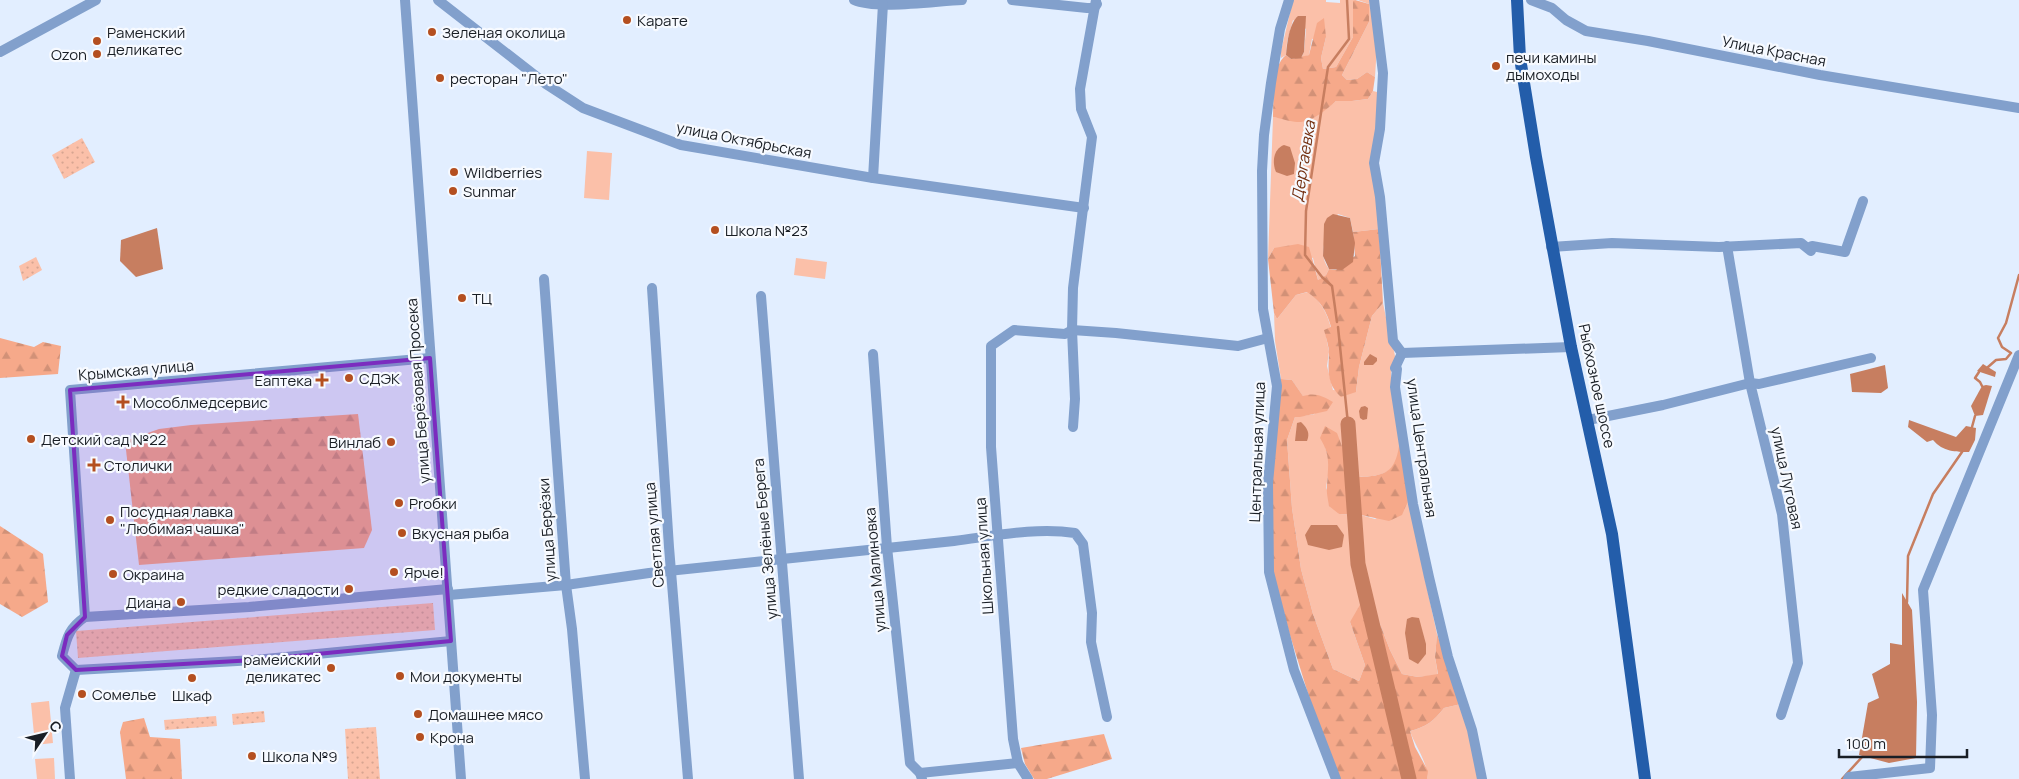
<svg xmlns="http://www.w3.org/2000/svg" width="2019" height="779" viewBox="0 0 2019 779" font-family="Manrope,sans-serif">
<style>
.green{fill:#fbc0a9}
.forest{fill:url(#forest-firs)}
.park{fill:url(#park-dots)}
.water{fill:#c77e60}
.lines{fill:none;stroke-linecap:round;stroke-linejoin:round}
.stream{stroke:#c77e60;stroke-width:2.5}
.river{stroke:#c77e60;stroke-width:15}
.minor{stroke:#82a0cc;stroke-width:10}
.major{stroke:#235daa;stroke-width:12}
.marked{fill:#7b2cbf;fill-opacity:0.2;stroke:#7b2cbf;stroke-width:4;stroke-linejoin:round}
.poi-dot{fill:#b44f20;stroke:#f7faff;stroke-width:2}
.labels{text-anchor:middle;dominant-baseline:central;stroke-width:4.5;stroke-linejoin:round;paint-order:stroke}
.poi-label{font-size:15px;fill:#191e25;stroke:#f7faff;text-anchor:start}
.street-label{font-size:15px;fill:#191e25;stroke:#f7faff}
.water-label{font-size:16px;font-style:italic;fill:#743011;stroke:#f7faff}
</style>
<defs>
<pattern id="forest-firs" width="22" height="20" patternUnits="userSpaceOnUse" patternTransform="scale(1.25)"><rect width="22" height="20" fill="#f6a98a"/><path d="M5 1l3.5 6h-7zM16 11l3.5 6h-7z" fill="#d29177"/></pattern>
<pattern id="park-dots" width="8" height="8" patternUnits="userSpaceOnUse" patternTransform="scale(1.25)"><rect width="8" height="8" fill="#fbc0a9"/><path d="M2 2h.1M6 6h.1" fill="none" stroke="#d7a591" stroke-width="1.8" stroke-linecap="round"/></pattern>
</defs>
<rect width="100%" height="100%" fill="#e2eeff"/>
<g class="green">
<path d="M1293,0H1326V2L1340,3V0H1355L1353,2V37L1336,67L1323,69L1321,58L1326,37L1312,39L1309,55L1301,58L1304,52L1306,29L1293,20L1287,42L1286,55L1281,58V51Z"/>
<path d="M1358,0H1372L1377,45L1375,77L1367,72L1357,79L1347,80L1342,75L1369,22V4Z"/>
<path d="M1373,91L1377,92L1379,229L1353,232L1350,218L1338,214C1329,231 1315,251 1329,269L1326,275L1318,280L1313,258L1274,248L1268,259L1273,117C1303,121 1313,121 1336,101H1352L1368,99Z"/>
<path d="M587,151L612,153L609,200L584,198Z"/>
<path d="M796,258L827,262L825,279L794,275Z"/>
<path d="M1308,292C1321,301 1327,313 1331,328L1325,331L1329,352L1327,366L1333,390L1356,392L1359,367L1372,316L1383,303C1386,321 1392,338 1395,356C1397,362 1391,368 1391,374C1391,396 1406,443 1396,462C1389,476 1373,476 1359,477L1345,466L1343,449L1325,447L1330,463L1326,488L1339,514L1361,515L1375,519L1408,501L1437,634L1435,657L1438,675L1418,677L1402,674L1390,650L1375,611L1350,622L1365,665L1359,681L1333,669L1313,614L1301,569L1292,508L1287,440L1295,417L1315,414L1292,380L1281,379L1275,341L1274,313L1277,319L1296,295Z"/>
<path d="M49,701L53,743L35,745L31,703Z"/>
<path d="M1461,704L1480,779H1427C1429,764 1415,746 1410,731C1426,727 1434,721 1444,708Z"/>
<path d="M54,758L55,779H37L35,759Z"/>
</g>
<g class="forest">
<path d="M1355,0L1369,4V22L1342,75L1347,80L1357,79L1367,72L1375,77L1373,91L1368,99L1352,101H1336C1326,110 1311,123 1297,122C1291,122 1280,118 1273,117C1274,99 1271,67 1286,55L1291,59L1309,55L1317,23L1324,18L1326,37L1321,58L1323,69L1336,67L1353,37V1Z"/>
<path d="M1379,229L1383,303L1372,316L1359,367L1356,392L1341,397C1327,385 1328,371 1329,354C1329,346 1326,338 1324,330L1331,327C1327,312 1321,301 1307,292L1296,295L1277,319L1274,313L1268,259L1274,248L1298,244L1309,247L1318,280L1326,275L1329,269L1336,270L1355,256L1353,232Z"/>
<path d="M0,338L34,347L43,342L61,346L58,374L0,378Z"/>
<path d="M1281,379L1292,380L1303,396C1315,392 1323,396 1333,402L1327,411L1300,417H1295L1287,440L1292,508L1301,569L1313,614L1333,669L1359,681L1365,665L1350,622L1361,603L1375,611L1390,650L1402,674L1418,677L1438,674L1435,657L1437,634L1461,704L1444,708C1434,721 1426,727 1410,731L1415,747L1428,771L1427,779H1340L1314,713L1289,632L1272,568L1269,518Z"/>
<path d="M358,414L372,530L364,548L139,565L125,441L159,429L191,425Z"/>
<path d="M1325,426L1337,433L1343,449L1345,466L1359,477C1384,476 1395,473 1399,446L1403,448L1408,501L1402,515L1389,521L1361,515L1339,514L1329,506C1328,499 1326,492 1327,485C1328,465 1331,456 1320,438Z"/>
<path d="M0,526L43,554L48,602L22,617L0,604Z"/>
<path d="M144,718L150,737L180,739L182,779H126L120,732L123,722Z"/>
<path d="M1104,734L1112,759L1047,779H1034L1025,764L1021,748Z"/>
</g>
<g class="park">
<path d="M82,138L95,162L64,179L52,155Z"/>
<path d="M36,257L42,270L23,281L19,266Z"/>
<path d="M433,603L435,630L78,658L76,631Z"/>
<path d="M264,711L265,722L233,725L232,714Z"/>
<path d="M216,716L217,726L165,730L164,720Z"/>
<path d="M376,727L380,779H348L345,729Z"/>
</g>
<g class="water">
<path d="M1298,16H1306L1304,52L1301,58L1291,59L1286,55C1287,43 1289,24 1298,16Z"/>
<path d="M1284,145L1290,147L1295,163L1294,174L1287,176L1276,172C1272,163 1273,149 1284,145Z"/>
<path d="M1333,214L1350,218L1355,243L1353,262L1342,270L1329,269L1323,256L1324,224L1327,218Z"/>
<path d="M157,228L163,269L136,277L120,261L121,240Z"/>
<path d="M1370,354L1377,358V361L1373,365H1364V362Z"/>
<path d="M1983,364L1996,372L1995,377L1977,371Z"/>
<path d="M1885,365L1888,388L1881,393L1852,392L1850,374Z"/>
<path d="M1986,385L1992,386L1983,415L1975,416L1971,406L1982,386Z"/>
<path d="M1365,406L1368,408L1367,419L1363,420L1360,418L1359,411L1361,407Z"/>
<path d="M1909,420L1956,437L1966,426L1976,428L1975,440L1969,452C1956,452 1943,452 1933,440L1927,442L1908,427Z"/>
<path d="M1301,422C1308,429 1310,433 1307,441H1295L1297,423Z"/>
<path d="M1311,525H1337L1344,535L1342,547L1329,550L1308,545L1305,535Z"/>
<path d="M1902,593L1912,610L1917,702L1916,758L1889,763L1859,755L1868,703L1879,698L1872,674L1890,664V643L1902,645Z"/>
<path d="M1412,617L1419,618L1426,644V654L1418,664L1409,659L1405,633L1407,619Z"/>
</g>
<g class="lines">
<g class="stream">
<path d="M1337,322L1332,286L1322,277L1305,255L1306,211L1328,67L1349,39L1347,0"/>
<path d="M1338,327L1348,424"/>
<path d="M1988,367L1996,360L2006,359L2011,353L2002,347L1998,338L2006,323L2019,275"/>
<path d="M1979,372L1975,378L1980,382L1982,386"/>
<path d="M1972,427L1975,416"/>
<path d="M1907,602L1908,556L1933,494L1962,452"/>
<path d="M1842,779L1863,756"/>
</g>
<path class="river" d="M1348,424L1358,564L1409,779"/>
<g class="minor">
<path d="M405,0L461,779"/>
<path d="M438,0L546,84L583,108L681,145L873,178L1084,208"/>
<path d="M854,0C876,10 936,1 962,0"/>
<path d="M1012,0L1087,8H1094L1097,4"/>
<path d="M1289,0L1280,29L1271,83L1264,135L1262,171L1263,309L1277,386L1268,483L1269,572L1294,670L1336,779"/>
<path d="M1374,0L1383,73L1380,129L1374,163L1380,197L1393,341L1402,353L1395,368L1397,369L1395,387L1413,504L1429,577L1448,657L1472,730L1482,779"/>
<path d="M1531,0L1552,8L1566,20L1586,31L1648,41L1820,75L2019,108"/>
<path d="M0,52L96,0"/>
<path d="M873,178L883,4"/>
<path d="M1727,246L1750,383L1782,514L1798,663L1781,715"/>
<path d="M1551,247L1612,243L1719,247L1801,243L1811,251"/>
<path d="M1808,248L1812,246L1845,252L1863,201"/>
<path d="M544,279L566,585L572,629L585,779"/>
<path d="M652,288L669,547L688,779"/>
<path d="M761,296L799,779"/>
<path d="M1402,353L1571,347"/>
<path d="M873,354L887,547L910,763L920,773L922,779"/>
<path d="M1588,420L1663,405L1750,383L1759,384L1871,358"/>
<path d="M1073,427L1075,399L1072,330L1073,288L1092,137L1081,109L1080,89L1096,0"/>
<path d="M449,595L566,585L649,573L954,541C994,536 1036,527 1075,533L1083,544L1092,613L1091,642L1107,717"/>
<path d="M85,617L70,390L430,358"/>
<path d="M76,670L62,656C67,637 69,628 85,617L249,607L448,589"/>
<path d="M76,670L255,660L451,641"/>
<path d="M920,773L1018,763"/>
<path d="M70,779L65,708L76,670"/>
<path d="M1028,779L1018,763L1013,739L991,447V346L1014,330L1065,334L1072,330L1116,333L1238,346L1268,338"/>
<path d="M1848,779L1849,777L1930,768L1932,715L1923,590L2019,355"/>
</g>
<path class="major" d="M1517,0L1520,58L1536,157L1571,347L1612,534L1645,779"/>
</g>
<path class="marked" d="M430,358L451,641L255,660L76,670L62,656L67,635L85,617L70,390Z"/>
<g class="poi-dot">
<circle cx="627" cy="20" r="5"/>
<circle cx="432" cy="32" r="5"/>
<circle cx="97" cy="41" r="5"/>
<circle cx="97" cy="54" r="5"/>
<circle cx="1496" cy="66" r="5"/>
<circle cx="440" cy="78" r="5"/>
<circle cx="454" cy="172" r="5"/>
<circle cx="453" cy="191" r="5"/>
<circle cx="715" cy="230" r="5"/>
<circle cx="462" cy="298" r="5"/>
<circle cx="349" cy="378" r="5"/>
<path d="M319.5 372.5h5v5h5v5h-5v5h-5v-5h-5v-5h5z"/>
<path d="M120.5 394.5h5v5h5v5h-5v5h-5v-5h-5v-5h5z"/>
<circle cx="31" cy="439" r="5"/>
<circle cx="391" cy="442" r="5"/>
<path d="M91.5 457.5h5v5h5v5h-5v5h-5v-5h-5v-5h5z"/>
<circle cx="399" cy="503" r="5"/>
<circle cx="110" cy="520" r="5"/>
<circle cx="402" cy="533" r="5"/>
<circle cx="394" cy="572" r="5"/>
<circle cx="113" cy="574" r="5"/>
<circle cx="349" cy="589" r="5"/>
<circle cx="181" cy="602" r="5"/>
<circle cx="331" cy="668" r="5"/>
<circle cx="400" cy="676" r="5"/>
<circle cx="192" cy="678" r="5"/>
<circle cx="82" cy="694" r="5"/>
<circle cx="418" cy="714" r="5"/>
<circle cx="420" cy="737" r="5"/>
<circle cx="252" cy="756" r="5"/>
</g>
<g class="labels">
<g class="poi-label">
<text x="637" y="20">Карате</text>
<text x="107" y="32">Раменский<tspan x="107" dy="17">деликатес</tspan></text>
<text x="442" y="32">Зеленая околица</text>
<text x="87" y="54" text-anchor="end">Ozon</text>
<text x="1506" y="57">печи камины<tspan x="1506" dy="17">дымоходы</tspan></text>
<text x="450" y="78">ресторан "Лето"</text>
<text x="464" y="172">Wildberries</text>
<text x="463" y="191">Sunmar</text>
<text x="725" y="230">Школа №23</text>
<text x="472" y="298">ТЦ</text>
<text x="359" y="378">СДЭК</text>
<text x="312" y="380" text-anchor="end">Еаптека</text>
<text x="133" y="402">Мособлмедсервис</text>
<text x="41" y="439">Детский сад №22</text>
<text x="381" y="442" text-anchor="end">Винлаб</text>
<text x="104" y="465">Столички</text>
<text x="409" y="503">Proбки</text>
<text x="120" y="511">Посудная лавка<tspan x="120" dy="17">"Любимая чашка"</tspan></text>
<text x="412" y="533">Вкусная рыба</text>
<text x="404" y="572">Ярче!</text>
<text x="123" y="574">Окраина</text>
<text x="339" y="589" text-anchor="end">редкие сладости</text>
<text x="171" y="602" text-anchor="end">Диана</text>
<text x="321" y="659" text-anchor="end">рамейский<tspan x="321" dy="17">деликатес</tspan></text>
<text x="410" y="676">Мои документы</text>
<text x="92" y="694">Сомелье</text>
<text x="192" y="695" text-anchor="middle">Шкаф</text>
<text x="428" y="714">Домашнее мясо</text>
<text x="430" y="737">Крона</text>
<text x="262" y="756">Школа №9</text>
</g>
<g class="street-label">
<text transform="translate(1774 51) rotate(11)">Улица Красная</text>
<text transform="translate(744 140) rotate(11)">улица Октябрьская</text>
<text transform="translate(136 370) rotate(-5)">Крымская улица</text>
<text transform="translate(1597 386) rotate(78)">Рыбхозное шоссе</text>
<text transform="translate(418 391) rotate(-94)">улица Берёзовая Просека</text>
<text transform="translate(1422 448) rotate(82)">улица Центральная</text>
<text transform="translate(1257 452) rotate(-88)">Центральная улица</text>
<text transform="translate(1787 478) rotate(78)">улица Луговая</text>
<text transform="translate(547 530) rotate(-94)">улица Берёзки</text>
<text transform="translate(654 535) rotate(-95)">Светлая улица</text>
<text transform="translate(765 539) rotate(-95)">улица Зелёные Берега</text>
<text transform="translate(984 556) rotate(-94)">Школьная улица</text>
<text transform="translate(875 570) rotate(-95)">улица Малиновка</text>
</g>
<g class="water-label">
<text transform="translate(1303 161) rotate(-81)">Дергаевка</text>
</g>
</g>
<g transform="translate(45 734) rotate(55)" stroke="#f7faff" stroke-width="4" paint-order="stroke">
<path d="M0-4L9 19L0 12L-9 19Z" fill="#191e25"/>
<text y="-8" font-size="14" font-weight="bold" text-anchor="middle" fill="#191e25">С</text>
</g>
<path d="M1839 749v8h128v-8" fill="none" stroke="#191e25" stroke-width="2.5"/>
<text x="1846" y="749" font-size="15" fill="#191e25" stroke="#f7faff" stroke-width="4" paint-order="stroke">100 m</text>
</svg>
